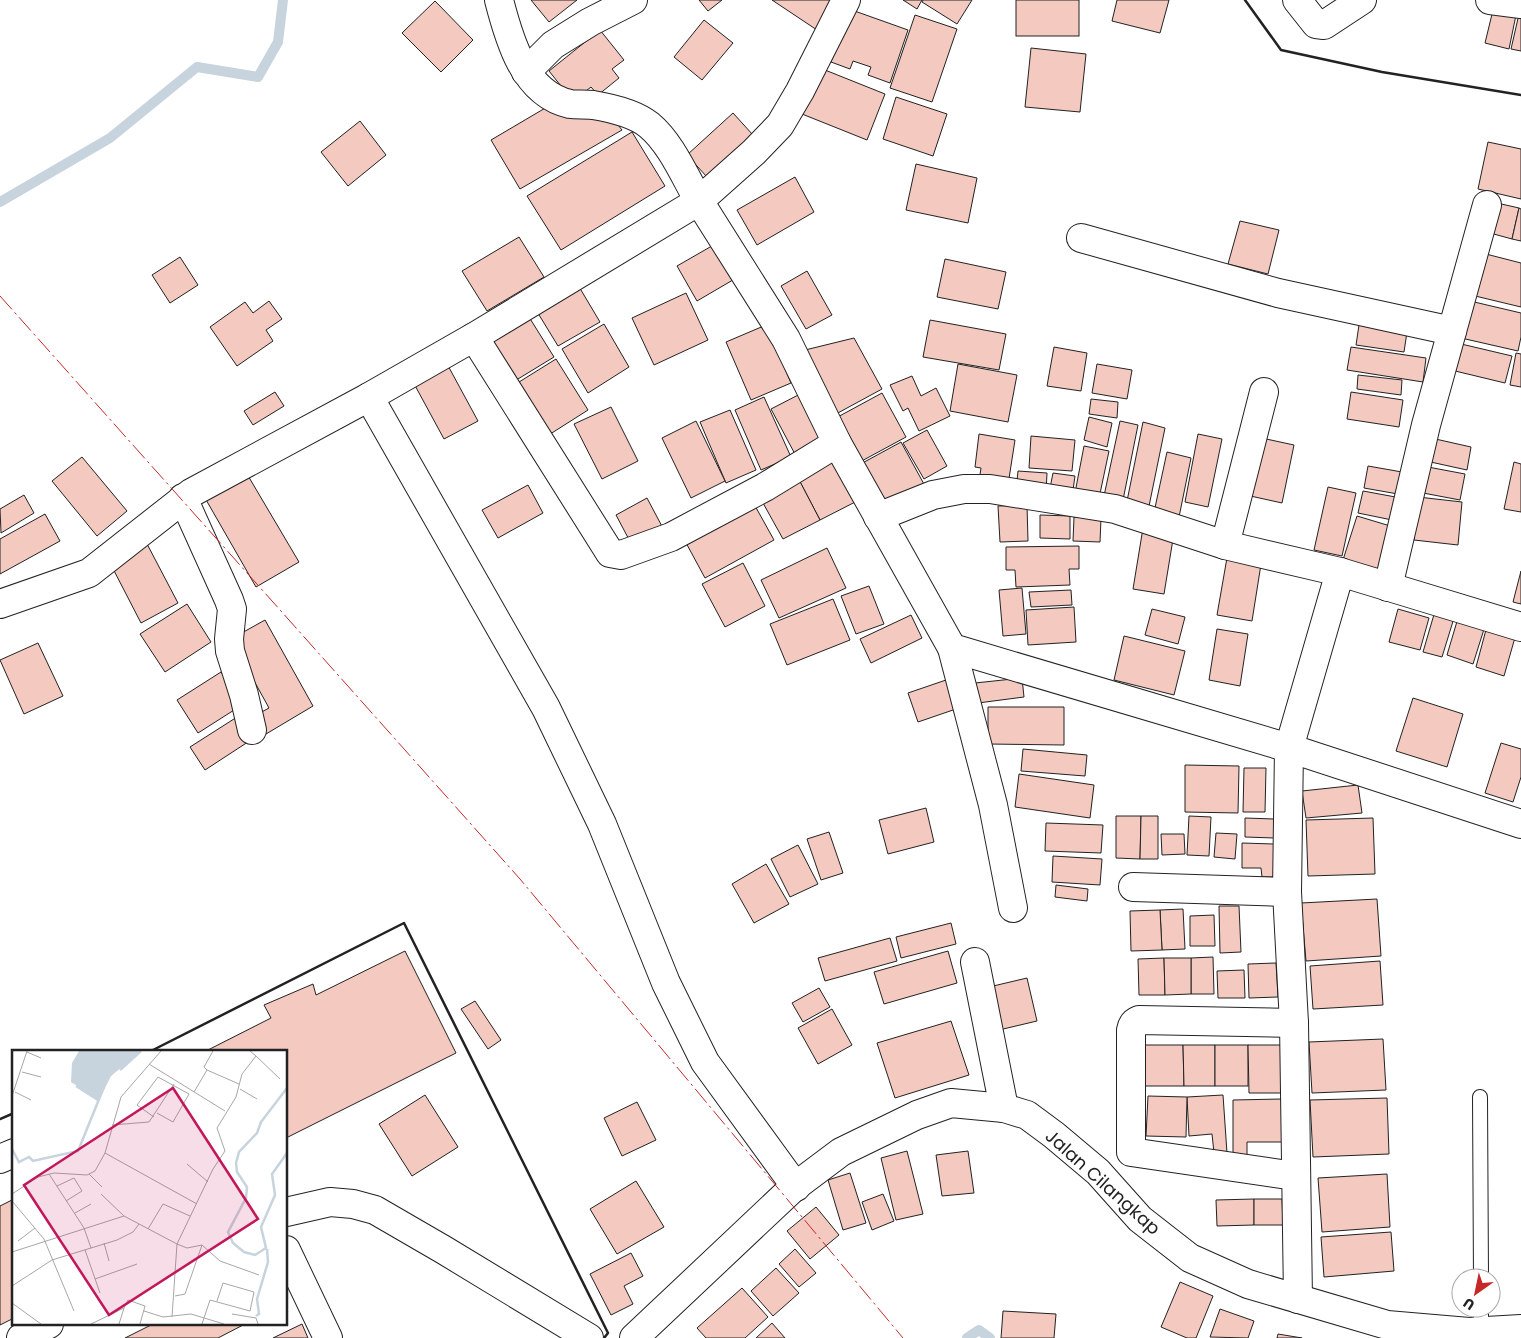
<svg xmlns="http://www.w3.org/2000/svg" width="1521" height="1338" viewBox="0 0 1521 1338" font-family="Poppins,sans-serif">
<style>
.lines{fill:none;stroke-linecap:round;stroke-linejoin:round}
.stream{stroke:#c7d3dd;stroke-width:10}
.building{fill:#f3c9c0;stroke:#222}
.service-casing{stroke:#222;stroke-width:16}
.minor-casing{stroke:#222;stroke-width:30}
.tertiary-casing{stroke:#222;stroke-width:30}
.service{stroke:#fff;stroke-width:14}
.minor{stroke:#fff;stroke-width:28}
.tertiary{stroke:#fff;stroke-width:28}
.wall{stroke:#222;stroke-width:2.5}
.power{stroke:#c62828;stroke-width:1;stroke-dasharray:18 4 2.5 4;stroke-linecap:butt}
.labels{text-anchor:middle;dominant-baseline:central;stroke-width:4;stroke-linejoin:round;paint-order:stroke}
.street-label{font-size:18px;fill:#222;stroke:#fff}
.inset-river{fill:none;stroke:#c7d3dd;stroke-width:2.5}
.inset-road{fill:none;stroke:#a7a7a7;stroke-width:1}
.view{fill:#c2185b;fill-opacity:0.15;stroke:#c2185b;stroke-width:2.5}
.inset-edge{fill:none;stroke:#222;stroke-width:2.5}
</style>
<rect width="100%" height="100%" fill="#fff"/>
<g class="lines">
<g class="stream">
<path d="M0,202L110,138L197,67L258,77L278,42L283,0"/>
<path d="M967,1338L979,1330L990,1338"/>
</g>
</g>
<g class="building">
<path d="M531,0H577L549,22Z"/>
<path d="M699,0H722L708,11Z"/>
<path d="M772,0H837L817,30Z"/>
<path d="M903,0H922L917,9Z"/>
<path d="M923,0H972L957,24L922,2Z"/>
<rect x="1016" y="0" width="63" height="36"/>
<path d="M1117,0H1169L1160,33L1112,21Z"/>
<path d="M435,1L473,40L441,72L402,33Z"/>
<path d="M849,9L908,30L890,83L868,75L871,67L853,61L850,69L831,62Z"/>
<path d="M1493,10L1516,15L1509,49L1485,43Z"/>
<path d="M1519,14L1521,15V51L1511,49Z"/>
<path d="M915,15L957,29L932,102L890,88Z"/>
<path d="M704,20L733,43L702,80L674,57Z"/>
<path d="M600,30L624,60L612,69L619,78L598,95L591,87L573,101L549,71Z"/>
<path d="M1031,48L1086,54L1080,112L1025,107Z"/>
<path d="M820,68L885,94L867,140L802,114Z"/>
<path d="M896,97L947,114L933,156L883,139Z"/>
<path d="M547,107L611,116L622,130L520,189L491,140Z"/>
<path d="M733,113L753,135L707,177L687,155Z"/>
<path d="M360,121L386,155L348,186L321,152Z"/>
<path d="M632,132L665,186L561,250L527,196Z"/>
<path d="M1488,142L1521,149V199L1478,189Z"/>
<path d="M916,164L977,178L968,223L906,210Z"/>
<path d="M795,177L814,212L757,245L737,210Z"/>
<path d="M1497,203L1519,208L1512,239L1490,233Z"/>
<path d="M1519,208L1521,209V241L1512,239Z"/>
<path d="M1240,221L1279,230L1268,274L1228,264Z"/>
<path d="M519,237L544,277L487,311L462,271Z"/>
<path d="M717,243L738,277L697,301L677,266Z"/>
<path d="M1482,253L1521,263V307L1471,295Z"/>
<path d="M180,257L198,285L170,303L152,275Z"/>
<path d="M945,259L1006,272L998,309L937,297Z"/>
<path d="M807,271L832,315L806,329L781,286Z"/>
<path d="M575,280L600,322L558,346L533,305Z"/>
<path d="M686,293L708,340L654,365L632,318Z"/>
<path d="M269,301L282,319L266,330L273,341L237,366L210,327L245,302L253,313Z"/>
<path d="M1470,301L1521,313V337L1518,351L1461,338Z"/>
<path d="M524,309L554,357L513,382L483,334Z"/>
<path d="M930,320L1006,334L999,370L923,357Z"/>
<path d="M604,324L629,367L588,393L562,349Z"/>
<path d="M766,325L791,383L751,400L726,342Z"/>
<path d="M1359,325L1407,332L1404,352L1356,345Z"/>
<path d="M854,338L882,389L836,414L801,351Z"/>
<path d="M1457,343L1512,356L1505,383L1451,370Z"/>
<path d="M1054,347L1087,353L1081,391L1047,386Z"/>
<path d="M1351,347L1426,358L1423,382L1347,370Z"/>
<path d="M1516,353L1521,354V387L1510,385Z"/>
<path d="M556,359L588,410L544,438L511,387Z"/>
<path d="M446,362L478,421L444,439L412,380Z"/>
<path d="M958,364L1017,375L1008,422L950,411Z"/>
<path d="M1097,364L1132,370L1127,399L1092,393Z"/>
<path d="M1358,375L1402,380L1401,395L1357,389Z"/>
<path d="M912,376L921,396L936,388L950,416L919,431L908,408L903,411L890,385Z"/>
<path d="M275,392L284,406L253,425L244,411Z"/>
<path d="M1351,392L1403,400L1399,427L1347,419Z"/>
<path d="M802,393L827,439L796,456L771,409Z"/>
<path d="M882,393L906,437L858,463L834,419Z"/>
<path d="M764,397L791,457L761,470L735,410Z"/>
<path d="M1091,399L1118,402L1117,418L1089,414Z"/>
<path d="M611,407L638,461L602,479L574,424Z"/>
<path d="M730,410L756,470L726,483L700,422Z"/>
<path d="M1089,417L1112,423L1107,447L1084,440Z"/>
<path d="M696,421L725,481L691,498L662,438Z"/>
<path d="M1120,421L1138,425L1123,500L1104,496Z"/>
<path d="M1143,422L1165,428L1148,511L1126,506Z"/>
<path d="M927,430L947,466L924,479L903,443Z"/>
<path d="M979,434L1015,440L1008,485L979,481L981,468L975,467Z"/>
<path d="M1198,434L1222,439L1208,507L1185,502Z"/>
<path d="M1031,436L1075,440L1072,471L1029,468Z"/>
<path d="M1257,437L1294,445L1282,503L1246,495Z"/>
<path d="M1431,438L1471,447L1467,470L1426,461Z"/>
<path d="M901,442L925,486L881,509L857,466Z"/>
<path d="M1084,446L1109,451L1098,503L1074,498Z"/>
<path d="M837,452L861,499L820,520L796,474Z"/>
<path d="M1167,452L1191,458L1178,522L1153,517Z"/>
<path d="M82,457L127,511L97,536L52,481Z"/>
<path d="M1514,462L1521,464V512L1504,509Z"/>
<path d="M1368,466L1402,472L1398,494L1364,488Z"/>
<path d="M1428,467L1465,474L1460,500L1423,493Z"/>
<path d="M1018,471L1047,473L1046,493L1016,491Z"/>
<path d="M1053,473L1075,476L1072,497L1049,493Z"/>
<path d="M247,474L299,562L256,587L205,498Z"/>
<path d="M796,474L820,520L783,539L758,494Z"/>
<path d="M528,485L543,513L498,538L482,510Z"/>
<path d="M1328,487L1356,493L1342,556L1314,550Z"/>
<path d="M1363,491L1401,498L1397,521L1358,513Z"/>
<path d="M24,495L34,513L1,533L0,509Z"/>
<path d="M1418,497L1462,502L1458,545L1414,540Z"/>
<path d="M647,498L665,532L634,549L616,515Z"/>
<path d="M754,504L774,540L705,578L685,541Z"/>
<path d="M1027,505L1028,541L1000,542L998,506Z"/>
<path d="M45,514L60,541L0,574V539Z"/>
<path d="M1040,515L1070,516V539L1040,538Z"/>
<path d="M1357,516L1397,528L1382,575L1342,563Z"/>
<path d="M1074,517L1101,518L1100,542L1073,541Z"/>
<path d="M1143,528L1174,533L1164,594L1133,589Z"/>
<path d="M146,542L178,603L141,623L109,561Z"/>
<path d="M1079,546V569H1069L1070,585L1016,587L1015,570H1006V547Z"/>
<path d="M827,548L846,588L779,618L761,580Z"/>
<path d="M1228,552L1262,558L1252,621L1217,615Z"/>
<path d="M743,563L765,606L725,627L702,584Z"/>
<path d="M1521,571V604L1513,602Z"/>
<path d="M869,586L884,624L856,634L841,596Z"/>
<path d="M1022,588L1026,634L1003,636L999,590Z"/>
<path d="M1071,590L1072,605L1031,607L1029,592Z"/>
<path d="M833,599L850,640L787,665L770,624Z"/>
<path d="M187,604L211,642L165,672L140,634Z"/>
<path d="M1074,607L1076,642L1028,645L1026,610Z"/>
<path d="M1152,609L1185,617L1178,644L1145,635Z"/>
<path d="M1398,609L1429,618L1420,650L1389,642Z"/>
<path d="M1435,611L1454,618L1442,657L1423,652Z"/>
<path d="M911,615L922,638L871,663L860,639Z"/>
<path d="M1458,618L1485,626L1473,664L1447,655Z"/>
<path d="M265,620L313,706L266,734L256,715L269,708L231,639Z"/>
<path d="M1487,626L1516,634L1504,676L1476,667Z"/>
<path d="M1217,629L1248,634L1240,686L1209,680Z"/>
<path d="M1124,636L1185,651L1174,695L1114,680Z"/>
<path d="M38,643L63,696L24,714L0,660Z"/>
<path d="M221,672L242,705L198,733L177,700Z"/>
<path d="M1022,678L1024,697L978,703L975,683Z"/>
<path d="M946,680L956,709L918,722L908,693Z"/>
<path d="M1413,698L1463,714L1447,767L1396,751Z"/>
<path d="M988,707H1064V745L988,744Z"/>
<path d="M237,717L251,740L205,770L190,747Z"/>
<path d="M1501,743L1521,749V777L1513,802L1485,793Z"/>
<path d="M1023,749L1087,755L1085,776L1021,771Z"/>
<path d="M1185,765L1239,766L1238,813L1185,812Z"/>
<path d="M1244,768H1266L1265,812H1243Z"/>
<path d="M1019,774L1094,785L1090,818L1015,807Z"/>
<path d="M1358,785L1362,813L1306,818L1302,791Z"/>
<path d="M926,808L934,842L888,854L879,820Z"/>
<path d="M1116,816H1141L1140,859L1116,858Z"/>
<path d="M1141,816H1158V859H1140Z"/>
<path d="M1189,816L1211,817L1209,856L1187,855Z"/>
<path d="M1245,818L1274,819V838L1245,837Z"/>
<path d="M1373,818L1375,874L1308,876L1306,820Z"/>
<path d="M1046,823L1103,825L1101,853L1045,851Z"/>
<path d="M829,832L843,873L821,880L807,839Z"/>
<path d="M1216,833L1237,834L1235,859L1214,857Z"/>
<path d="M1161,834H1184L1185,854L1162,855Z"/>
<path d="M1242,843L1274,844L1275,877H1262L1261,868H1242Z"/>
<path d="M798,845L818,884L790,897L771,859Z"/>
<path d="M1053,856L1102,859L1100,885L1052,882Z"/>
<path d="M766,864L789,904L754,923L732,884Z"/>
<path d="M1056,885L1088,889L1087,901L1055,897Z"/>
<path d="M1377,899L1381,956L1306,961L1301,903Z"/>
<path d="M1219,906H1239L1241,952L1220,953Z"/>
<path d="M1183,909L1185,949L1162,950L1160,910Z"/>
<path d="M1160,910L1162,950L1131,951L1130,911Z"/>
<path d="M1214,915L1215,946H1190V916Z"/>
<path d="M951,923L956,944L901,958L896,937Z"/>
<path d="M890,938L897,961L825,981L818,958Z"/>
<path d="M405,951L456,1053L286,1138V1052H204L271,1018L264,1005L313,984L316,995Z"/>
<path d="M948,951L957,983L884,1004L874,972Z"/>
<path d="M1213,957L1214,994H1191V958Z"/>
<path d="M1164,958L1165,995H1139L1138,959Z"/>
<path d="M1164,958H1191V994L1165,995Z"/>
<path d="M1380,961L1383,1005L1313,1009L1310,966Z"/>
<path d="M1276,963L1278,997L1249,998L1248,964Z"/>
<path d="M1244,970L1245,998H1218L1217,971Z"/>
<path d="M1027,978L1037,1021L999,1030L989,987Z"/>
<path d="M819,988L830,1007L803,1022L792,1003Z"/>
<path d="M475,1001L501,1040L488,1049L461,1009Z"/>
<path d="M832,1009L852,1045L818,1064L798,1028Z"/>
<path d="M951,1021L969,1075L895,1098L877,1043Z"/>
<path d="M1383,1039L1386,1090L1312,1093L1309,1042Z"/>
<path d="M1141,1045H1183L1184,1086H1141Z"/>
<path d="M1183,1045H1215V1086H1184Z"/>
<rect x="1215" y="1045" width="33" height="41"/>
<path d="M1248,1045H1284L1285,1093H1249Z"/>
<path d="M425,1095L458,1147L412,1176L379,1124Z"/>
<path d="M1223,1095L1227,1153H1214L1212,1134L1189,1136L1187,1097Z"/>
<path d="M1148,1096L1187,1097L1186,1137L1146,1136Z"/>
<path d="M1387,1098L1389,1154L1313,1157L1310,1100Z"/>
<path d="M1282,1099L1283,1142H1247V1156H1233V1100Z"/>
<path d="M637,1102L656,1140L622,1156L604,1118Z"/>
<path d="M907,1151L923,1214L896,1220L881,1158Z"/>
<path d="M968,1151L974,1193L942,1196L936,1155Z"/>
<path d="M850,1173L866,1223L843,1230L828,1180Z"/>
<path d="M1387,1174L1390,1227L1322,1232L1318,1178Z"/>
<path d="M636,1181L664,1227L617,1254L590,1209Z"/>
<path d="M883,1194L894,1221L872,1230L862,1202Z"/>
<path d="M14,1199V1318L0,1325V1206Z"/>
<path d="M1254,1199V1225L1217,1226L1216,1200Z"/>
<path d="M1254,1199H1282L1283,1225H1254Z"/>
<path d="M816,1207L839,1235L810,1259L787,1231Z"/>
<path d="M1391,1232L1394,1271L1324,1277L1321,1237Z"/>
<path d="M795,1249L816,1273L799,1287L779,1264Z"/>
<path d="M631,1253L643,1276L624,1286L633,1304L611,1315L590,1274Z"/>
<path d="M776,1268L799,1293L773,1316L751,1291Z"/>
<path d="M1180,1282L1213,1296L1196,1338H1187L1161,1327Z"/>
<path d="M742,1288L768,1317L745,1338H706L697,1328Z"/>
<path d="M1220,1309L1254,1321L1248,1338L1210,1337Z"/>
<path d="M1003,1311L1056,1314L1054,1338H1001Z"/>
<path d="M772,1323L785,1338H756Z"/>
<path d="M153,1324H245L218,1338H125Z"/>
<path d="M302,1324L308,1338H273Z"/>
<path d="M1278,1334L1302,1338H1277Z"/>
</g>
<g class="lines">
<defs>
<g id="service">
<path d="M1480,1097L1481,1278"/>
<path d="M1481,1308V1331"/>
</g>
<g id="minor">
<path d="M499,0C509,39 524,94 570,104C577,105 585,104 593,105C611,108 634,113 649,125C671,143 685,177 699,201L754,152L780,125L800,91L846,0"/>
<path d="M1297,0L1316,24L1324,25L1362,0"/>
<path d="M1490,0L1521,4"/>
<path d="M526,72L553,45L590,22L633,0"/>
<path d="M1081,238L1278,293L1452,331"/>
<path d="M474,337L610,553L621,555L671,537L765,487L837,443"/>
<path d="M369,397L546,708L602,824L666,983L705,1062L796,1187"/>
<path d="M183,498L229,600L232,609L229,639L230,651L244,695L252,730"/>
<path d="M878,517L933,495L964,489H990L1115,509L1225,545L1340,572L1521,627"/>
<path d="M1225,545L1264,392"/>
<path d="M1388,587L1426,425L1487,205"/>
<path d="M0,604L89,573L191,493L369,397L474,337L699,201L786,339L837,443L952,648L1289,748L1521,824"/>
<path d="M952,648L993,805L1013,908"/>
<path d="M1133,887L1287,892"/>
<path d="M975,962L1004,1108"/>
<path d="M1294,1023L1139,1020C1134,1022 1132,1024 1131,1030V1152L1295,1176"/>
<path d="M0,1159L14,1153"/>
<path d="M286,1212L330,1202L353,1204L375,1210L444,1250L589,1338"/>
<path d="M286,1250L328,1338"/>
<path d="M1298,1299L1294,1023L1287,892L1289,748L1340,572"/>
<path d="M21,1338L49,1324"/>
</g>
<path id="tertiary" d="M634,1338L793,1188L841,1152L917,1115L951,1103L1004,1108L1027,1115L1054,1135L1098,1172L1140,1219L1190,1258L1248,1284L1387,1325L1469,1332L1521,1329"/>
</defs>
<use href="#service" class="service-casing"/>
<use href="#minor" class="minor-casing"/>
<use href="#tertiary" class="tertiary-casing"/>
<use href="#service" class="service"/>
<use href="#minor" class="minor"/>
<use href="#tertiary" class="tertiary"/>
<g class="wall">
<path d="M1245,0L1281,50L1382,72L1521,95"/>
<path d="M149,1052L404,923L608,1333L604,1338"/>
<path d="M0,1119L14,1113"/>
</g>
<path class="power" d="M0,296L520,879L903,1338"/>
</g>
<g class="labels">
<g class="street-label">
<text transform="translate(1103 1182) rotate(42)">Jalan Cilangkap</text>
</g>
</g>
<g transform="translate(12 1050)">
<rect width="275" height="275" fill="#fff"/>
<path d="M67,1H129L99,26L87,50L59,32L60,13Z" fill="#c7d3dd"/>
<path class="inset-river" d="M108,20L129,1M64,36L86,50M275,38L249,72L245,83L227,102L224,113L225,122L235,137L234,148L216,182L221,193L232,202L243,205L254,198L249,177L263,145L260,124L275,103M0,99L7,112L17,107L21,111L66,101L92,37M244,266L247,264L245,249L256,212L255,199"/>
<path class="inset-road" d="M15,2L29,8M244,6L268,29M137,14L213,61M195,20L192,17L201,1M10,22L29,27M228,39L245,49M3,42L19,50M182,42L195,20L227,34M0,46L15,1M142,67L125,55L146,27L177,44L161,72L145,63M100,75L137,72L162,34M93,103L185,154M175,114L196,132M37,124L72,178L79,198M77,124L90,137M45,136L62,128L70,141L54,151M0,144L26,127L42,123L75,125L83,121L93,103L109,47L149,1M89,144L112,166M0,151L32,189L62,261M63,163L79,154M136,179L151,154L178,166M6,191L23,178M92,193L97,211M73,200L88,243M0,202L112,166L165,194L201,119L213,101L205,78L224,47L230,24L244,6L238,1M83,229L125,214M0,236L40,210L105,190L121,182L127,174M163,246L173,244L190,195M0,253L29,274M132,261L151,267L179,264L212,274M220,264L244,268L246,274M160,267L165,194L175,198L190,195L208,211L247,225M79,274L112,258L116,250L133,256L128,274M107,274L112,258M190,274L198,250L238,261L242,242L211,233L205,251"/>
<path class="view" d="M161,38L246,169L97,265L12,135Z"/>
<rect width="275" height="275" class="inset-edge"/>
</g>
<g transform="translate(1476 1293) rotate(213)"><circle r="24" fill="#ffffff" stroke="#a7a7a7"/>
<path d="M0-4L9 19L0 12L-9 19Z" fill="#c62828"/>
<text y="-8" font-size="14" font-weight="bold" text-anchor="middle" fill="#222222">U</text>
</g>
</svg>
